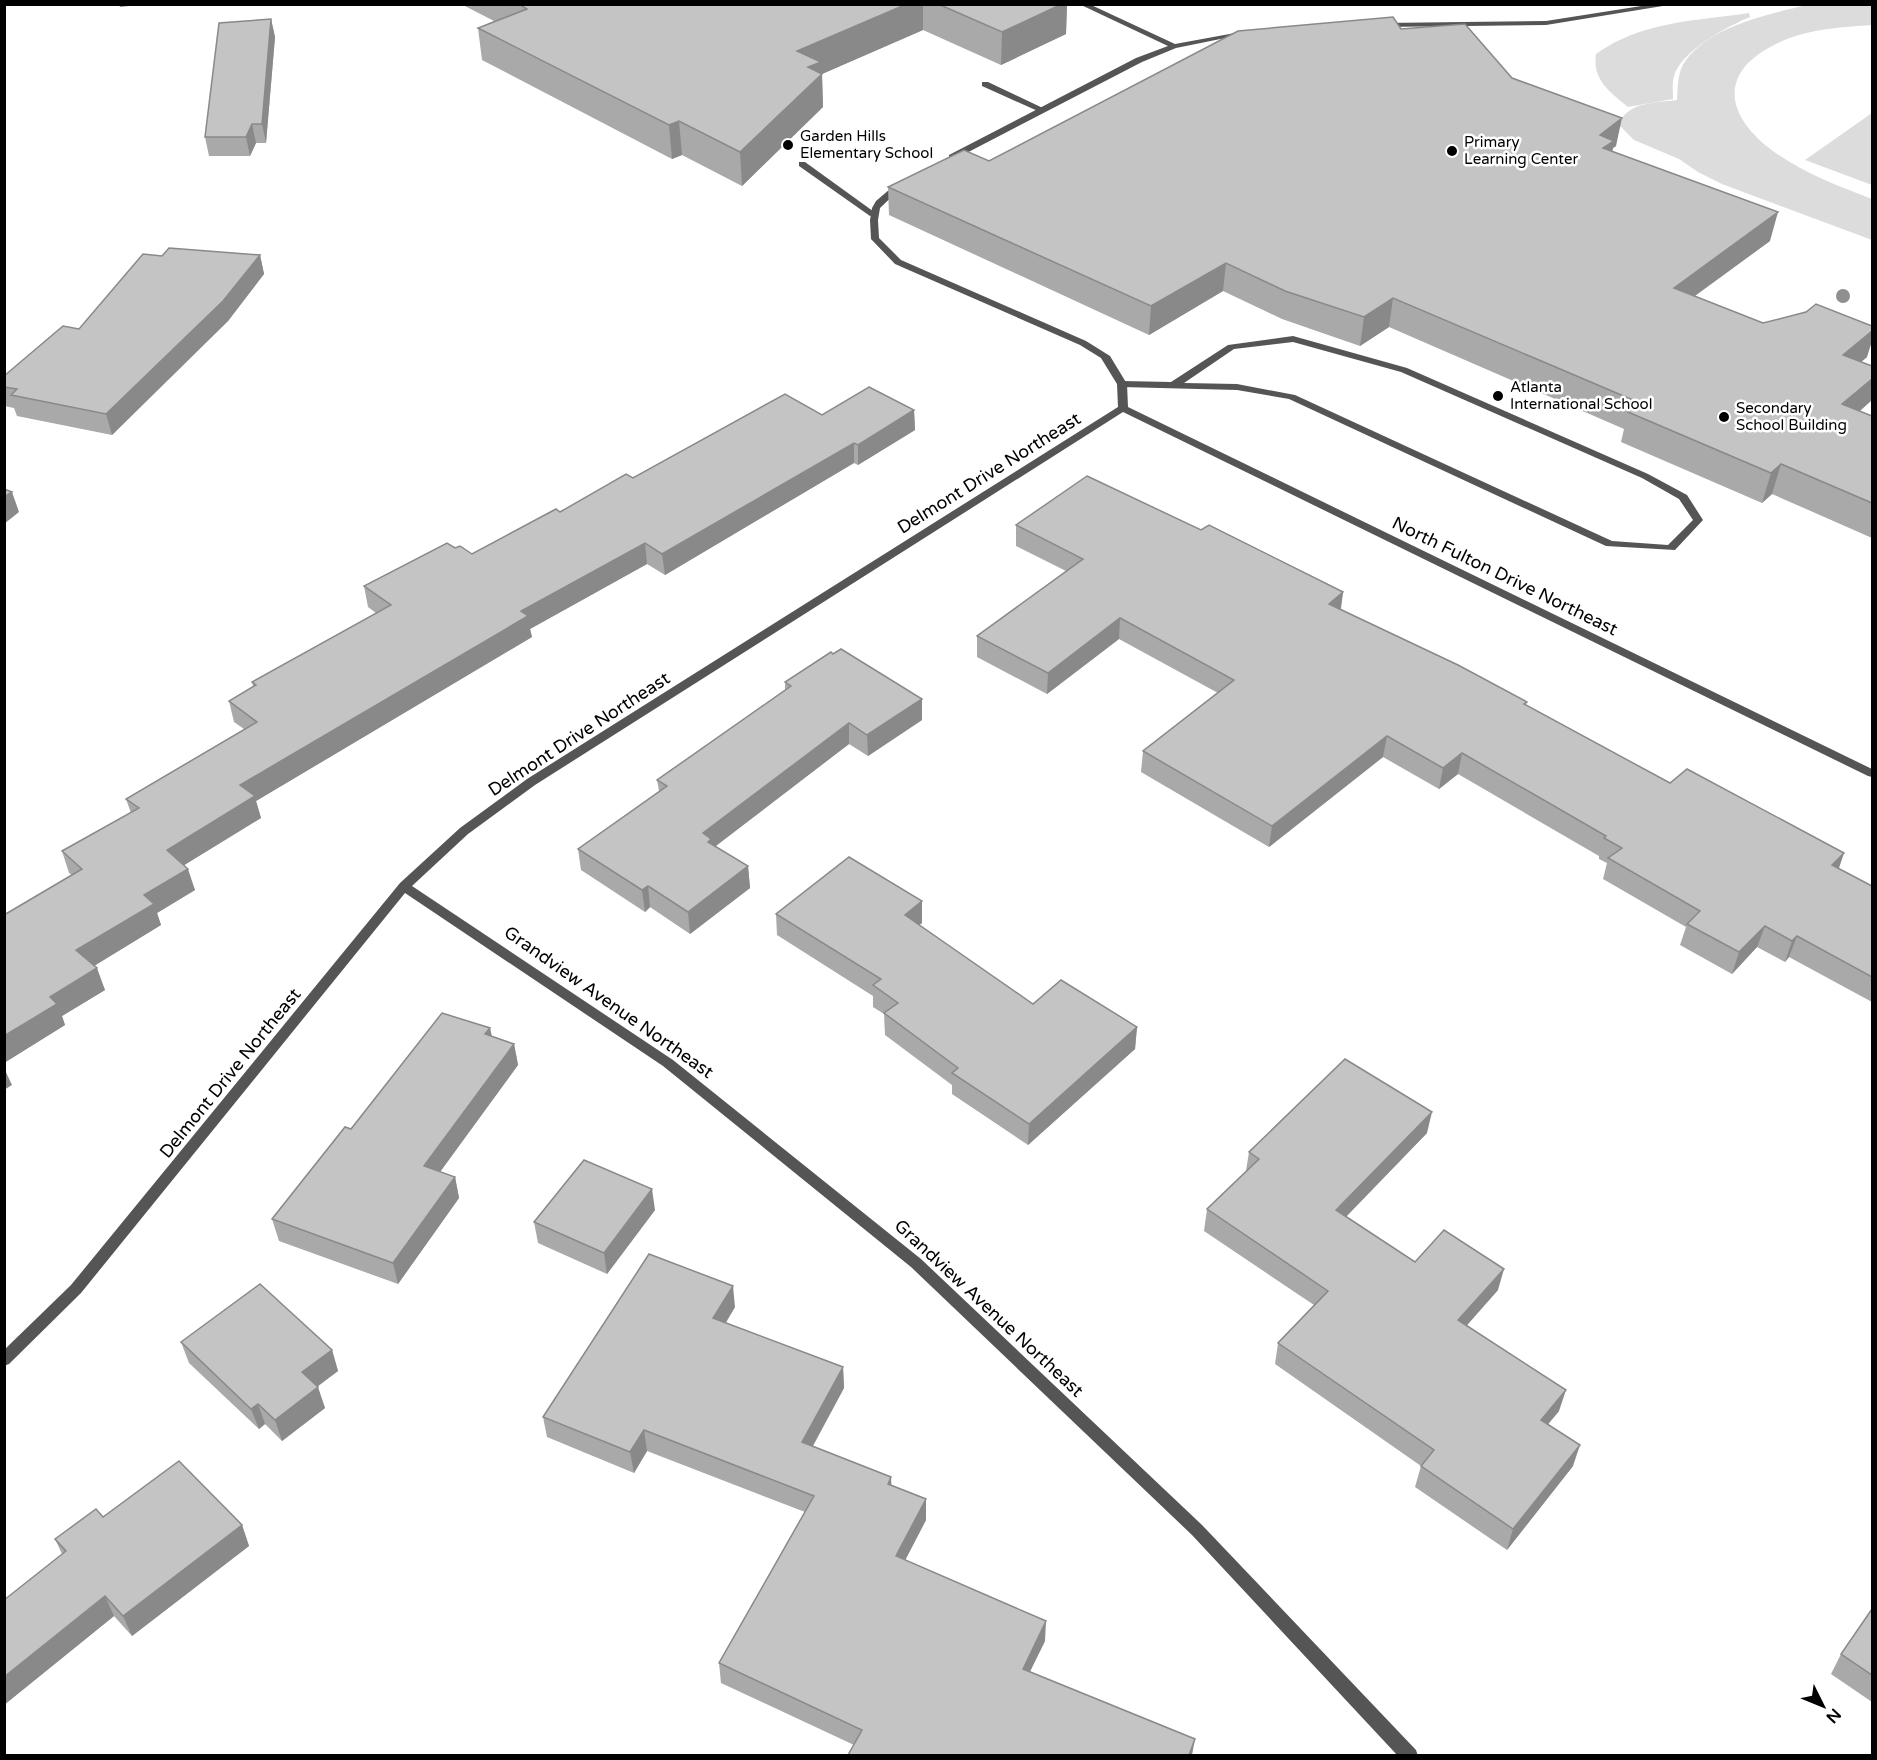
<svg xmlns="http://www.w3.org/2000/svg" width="1877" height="1760" viewBox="0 0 1877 1760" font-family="'Varela Round',sans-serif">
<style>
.green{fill:#dcdcdc}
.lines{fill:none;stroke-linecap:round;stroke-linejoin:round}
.lane{fill:#555;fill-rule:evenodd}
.street{fill:#555;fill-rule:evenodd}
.tree{fill:#8f8f8f}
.wall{fill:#a9a9a9}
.shaded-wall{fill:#898989}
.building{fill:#c4c4c4;stroke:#898989;stroke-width:1.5}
.poi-dot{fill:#000;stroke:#fff;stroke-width:2}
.labels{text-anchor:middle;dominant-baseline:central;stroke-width:5;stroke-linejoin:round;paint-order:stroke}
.far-poi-label{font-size:15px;fill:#000;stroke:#fff;text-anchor:start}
.street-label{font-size:18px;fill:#000;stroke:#fff}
</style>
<rect width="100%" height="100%" fill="#fff"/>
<g class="green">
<path d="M1807,5H1872V25C1841,27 1807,29 1778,43C1718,71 1724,115 1773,151C1803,173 1838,186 1872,199V240L1722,184L1698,172L1679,159L1634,140L1619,125C1627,101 1656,103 1677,100C1678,86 1677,72 1686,60C1711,26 1769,14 1807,5Z"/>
<path d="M1749,13L1750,17C1728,26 1681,51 1674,76C1672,83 1673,92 1673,99L1628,107C1610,92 1592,80 1596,54C1642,21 1695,21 1749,13Z"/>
<path d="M1872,113V185L1805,160Z"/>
</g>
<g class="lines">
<g class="lane">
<path d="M982,82H988L1047,110L1040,112L982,86Z"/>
<path d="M799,162H805L877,214L870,216L799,166Z"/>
<path d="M1293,336L1407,368L1648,474L1687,495L1703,520L1675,550L1606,546L1289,399L1237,390L1122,387L1117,384L1122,381L1171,382L1228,345ZM1293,342L1401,372L1642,478L1679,499L1693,520L1668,545L1612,541L1295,395L1237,384L1184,383L1234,349Z"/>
</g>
<g class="street">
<path d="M1079,4H1089L1175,44L1246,31L1250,33L1176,48L1142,62L955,159H949V155L1136,58L1168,46Z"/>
<path d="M1654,4H1675L1546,25L1383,27L1379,25L1383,23L1546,21Z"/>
<path d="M897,183L904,185L880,208L878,220L879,238L901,260L1086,341L1110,356L1127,384L1128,407L1872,769V777L1868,776L1123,412L535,785L468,834L412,886L673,1060L921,1259L1202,1525L1416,1750L1418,1756H1398L1192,1535L911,1267L663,1066L405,893L81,1293L9,1364L4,1366V1350L71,1285L400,883L460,828L527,779L1118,407L1117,384L1101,358L1080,345L895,264L871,239L870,220L872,208L876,201Z"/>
</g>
</g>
<circle class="tree" cx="1843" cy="296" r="7"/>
<g class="wall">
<path d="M461,4H1067L1066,34L1001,65L923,30L822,74L823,107L742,186L682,155L672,159L482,60L478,28L494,21Z"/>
<path d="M271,19L275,37L266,143H256L250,156H209L205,137Z"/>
<path d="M1401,29L1512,78L1616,146L1613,148L1612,151L1770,241L1695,296L1763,323L1867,357L1861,362L1872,400L1860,411L1872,416V538L1772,494L1762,503L1621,442L1624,429L1389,327L1360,346L1282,319L1223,291L1149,335L889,215L888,187L989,161Z"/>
<path d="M260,255L264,274L228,321L112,435L17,416L14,408L4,406V376L79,329L162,256Z"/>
<path d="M914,410L915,430L858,465L854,463L665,575L647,564L530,629L532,637L256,801L261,818L184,865L195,890L157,913L161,925L94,966L105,990L62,1016L65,1025L4,1063L72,875L69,873L62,851L131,813L126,799L244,729L234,722L229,701L253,686L252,682L376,613L368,607L364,586L455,548L472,554L560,512L633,478L822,415Z"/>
<path d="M1016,525L1201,530L1343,592L1341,609L1527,702L1526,705L1670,783L1872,886V1002L1789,957L1785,962L1757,947L1732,974L1680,945L1686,927L1603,879L1607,863L1599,859V856L1458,774L1439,789L1383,757L1269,847L1141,772L1143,751L1218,693L1119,639L1047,694L977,657V636L1066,571L1016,546Z"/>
<path d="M785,682L922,699V720L868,756L849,744L715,846L748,866L750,888L690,934L650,907L645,912L581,870L578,849L659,791L657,780L785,690Z"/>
<path d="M776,914L922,923L919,925L1033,1004L1137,1027L1135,1049L1028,1145L952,1094V1085L885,1035L884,1014L873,1007V996L777,935Z"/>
<path d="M490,1028L492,1036L514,1044L518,1065L440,1172L455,1177L459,1198L398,1284L279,1241L272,1219L351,1129Z"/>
<path d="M1427,1133L1346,1217L1415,1262L1498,1290L1467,1325L1559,1411L1548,1424L1573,1466L1507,1550L1415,1487L1421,1466L1275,1364L1278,1343L1314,1305L1204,1231L1207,1209L1246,1171L1249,1152Z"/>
<path d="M655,1210L607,1274L538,1243L534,1222Z"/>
<path d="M735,1307L726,1323L843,1367L844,1388L813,1446L892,1485L926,1520L905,1560L1045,1641L1030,1671L854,1745L721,1683L719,1663L805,1512L647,1451L634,1473L547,1437L543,1417Z"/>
<path d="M181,1342L332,1350L338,1371L317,1386L325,1408L282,1441L265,1424L259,1429L189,1363Z"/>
<path d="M103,1517L242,1525L249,1546L132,1636L114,1616L4,1705V1600L62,1554L55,1539Z"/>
<path d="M1872,1609V1702L1831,1674L1841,1654Z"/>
</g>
<g class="shaded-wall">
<path d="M119,4H147L120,7Z"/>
<path d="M907,4H923V30L822,74L823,107L742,186L740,152L797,51Z"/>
<path d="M1062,4H1067L1066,34L1001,65L1002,32Z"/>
<path d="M271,19L275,37L266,143L262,124Z"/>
<path d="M1622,118L1616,146L1613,148L1608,168L1600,135Z"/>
<path d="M679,121L682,155L672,159L669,125Z"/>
<path d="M252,124L256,143L250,156L246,137Z"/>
<path d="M1778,212L1770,241L1667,316L1674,288Z"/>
<path d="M260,255L264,274L228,321L112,435L106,414Z"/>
<path d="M1226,263L1223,291L1149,335L1151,306Z"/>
<path d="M1393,298L1389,327L1360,346L1364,317Z"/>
<path d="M1872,331V341L1867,357L1835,384L1843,355Z"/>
<path d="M1872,379V400L1833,434L1842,404Z"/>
<path d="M914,410L915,430L858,465V445Z"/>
<path d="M854,443V463L665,575L662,554Z"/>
<path d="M1781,464L1772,494L1762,503L1771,473Z"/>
<path d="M12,492L19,512L4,524V497Z"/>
<path d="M645,543L647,564L530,629L532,637L256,801L261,818L173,872L167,850L240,785L521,611Z"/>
<path d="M1343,592L1340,613L1329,604Z"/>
<path d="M1120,618L1119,639L1047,694L1048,673Z"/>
<path d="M922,699V720L868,756L867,735Z"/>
<path d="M849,723V744L712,849L703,833Z"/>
<path d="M1387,736L1383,757L1269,847L1272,826Z"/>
<path d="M1462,753L1458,774L1439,789L1443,768Z"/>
<path d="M1844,853L1837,874L1832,865Z"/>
<path d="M748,866L750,888L690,934L688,912Z"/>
<path d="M188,869L195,890L157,913L161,925L84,972L76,950L144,895Z"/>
<path d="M648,886L650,907L645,912L642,890Z"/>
<path d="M922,901V923L905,937V915Z"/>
<path d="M1765,926L1757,947L1732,974L1739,952Z"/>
<path d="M1797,936L1789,957L1785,962L1792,941Z"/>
<path d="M97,968L105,990L62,1016L65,1025L4,1063V1036L50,997Z"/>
<path d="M1137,1027L1135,1049L1028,1145L1029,1124Z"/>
<path d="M490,1028L494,1049L485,1034Z"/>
<path d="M514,1044L518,1065L429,1187L424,1166Z"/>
<path d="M4,1068L12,1085L4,1090Z"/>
<path d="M1432,1112L1427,1133L1332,1231L1336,1210Z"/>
<path d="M455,1177L459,1198L398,1284L393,1263Z"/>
<path d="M652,1189L655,1210L607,1274L604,1253Z"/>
<path d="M1504,1269L1498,1290L1453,1341L1458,1320Z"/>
<path d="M733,1286L735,1307L715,1339L713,1318Z"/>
<path d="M332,1350L338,1371L309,1393L302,1372Z"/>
<path d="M843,1367L844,1388L804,1462L802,1442Z"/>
<path d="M318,1387L325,1408L282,1441L275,1420Z"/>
<path d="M1566,1390L1559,1411L1535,1440L1541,1420Z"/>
<path d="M258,1404L265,1424L259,1429L251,1409Z"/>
<path d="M644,1430L647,1451L634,1473L630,1452Z"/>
<path d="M1580,1445L1573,1466L1507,1550L1513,1529Z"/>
<path d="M891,1477L892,1498L888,1484Z"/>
<path d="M926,1499V1520L897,1576L896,1556Z"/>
<path d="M242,1525L249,1546L132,1636L123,1616Z"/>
<path d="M105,1596L114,1616L4,1705V1677Z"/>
<path d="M1046,1621L1045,1641L1022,1688L1023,1669Z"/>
<path d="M1195,1739L1192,1755H1189Z"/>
</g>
<g class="building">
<path d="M519,4H907L797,51L821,62L808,67L822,74L740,152L679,121L669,125L478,28L527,9Z"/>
<path d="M938,4H1062L1002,32Z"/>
<path d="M1393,17L1401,29L1465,24L1512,78L1622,118L1600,135L1614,141L1603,148L1778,212L1674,288L1763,323L1806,312L1816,304L1872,326V331L1843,355L1872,366V379L1842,404L1872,416V503L1781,464L1771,473L1628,412L1640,403L1393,298L1364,317L1285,291L1226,263L1151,306L888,187L964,150L989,161L1238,31Z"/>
<path d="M271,19L262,124H252L246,137H205L219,23Z"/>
<path d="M169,248L260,255L223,301L106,414L11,395L17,389L4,387V376L63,326L79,329L143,254L162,256Z"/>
<path d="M869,387L914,410L858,445L854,443L662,554L645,543L521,611L528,616L240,785L255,796L167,850L188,869L144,895L154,904L76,950L97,968L50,997L57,1004L4,1036V915L82,869L62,851L139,808L126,799L257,722L229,701L256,685L252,682L391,605L364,586L447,543L455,548L460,546L472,554L556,509L560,512L626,474L633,478L785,394L822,415Z"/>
<path d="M1087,476L1201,530L1209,525L1343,592L1329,604L1458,665L1527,702L1524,704L1670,783L1687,769L1844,853L1832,865L1872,886V977L1797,936L1792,941L1765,926L1739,952L1687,924L1700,911L1608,858L1622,848L1604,838L1606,836L1462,753L1443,768L1387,736L1272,826L1143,751L1234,680L1120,618L1048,673L977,636L1083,559L1016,525Z"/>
<path d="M4,489L12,492L4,497Z"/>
<path d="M841,649L922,699L867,735L849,723L703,833L711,839L708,842L748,866L688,912L648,886L642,890L578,849L667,786L657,780L791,686L785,682L831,652L833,654Z"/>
<path d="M849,857L922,901L905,915L1033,1004L1061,980L1137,1027L1029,1124L952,1073L958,1068L884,1013L898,1003L873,985L881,979L776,914Z"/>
<path d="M442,1013L490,1028L485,1034L514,1044L424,1166L455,1177L393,1263L272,1219L345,1127L351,1129Z"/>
<path d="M1345,1059L1432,1112L1336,1210L1415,1262L1444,1230L1504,1269L1458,1320L1566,1390L1541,1420L1580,1445L1513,1529L1421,1466L1434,1450L1278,1343L1328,1291L1207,1209L1259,1159L1249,1152Z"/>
<path d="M584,1160L652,1189L604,1253L534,1222Z"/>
<path d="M649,1254L733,1286L713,1318L843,1367L802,1442L891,1477L888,1484L926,1499L896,1556L1046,1621L1023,1669L1195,1739L1189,1755H848L862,1730L719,1663L814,1496L644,1430L630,1452L543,1417Z"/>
<path d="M260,1284L332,1350L302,1372L318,1387L275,1420L258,1404L251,1409L181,1342Z"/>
<path d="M179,1461L242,1525L123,1616L105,1596L4,1677V1600L66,1551L55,1539L96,1509L103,1517Z"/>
<path d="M1872,1609V1675L1841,1654Z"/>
</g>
<g class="poi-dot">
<circle cx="788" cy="145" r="6"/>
<circle cx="1452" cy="151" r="6"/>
<circle cx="1498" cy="396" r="6"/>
<circle cx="1724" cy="417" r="6"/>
</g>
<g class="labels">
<g class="far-poi-label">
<text x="800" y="136">Garden Hills<tspan x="800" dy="17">Elementary School</tspan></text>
<text x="1464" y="142">Primary<tspan x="1464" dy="17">Learning Center</tspan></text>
<text x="1510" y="387">Atlanta<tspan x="1510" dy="17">International School</tspan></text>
<text x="1736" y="408">Secondary<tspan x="1736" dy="17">School Building</tspan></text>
</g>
<g class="street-label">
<text transform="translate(989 473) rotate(-32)">Delmont Drive Northeast</text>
<text transform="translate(1505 576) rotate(26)">North Fulton Drive Northeast</text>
<text transform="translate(579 734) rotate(-33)">Delmont Drive Northeast</text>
<text transform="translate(609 1002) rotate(35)">Grandview Avenue Northeast</text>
<text transform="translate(230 1073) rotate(-51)">Delmont Drive Northeast</text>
<text transform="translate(989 1308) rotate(43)">Grandview Avenue Northeast</text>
</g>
</g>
<rect width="1877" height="1760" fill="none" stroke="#000000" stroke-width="12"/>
<g transform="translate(1823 1706) rotate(133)" stroke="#ffffff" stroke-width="4.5" paint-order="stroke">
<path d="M0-4.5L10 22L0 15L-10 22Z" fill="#000000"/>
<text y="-9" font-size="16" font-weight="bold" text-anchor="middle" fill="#000000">N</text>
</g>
</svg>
